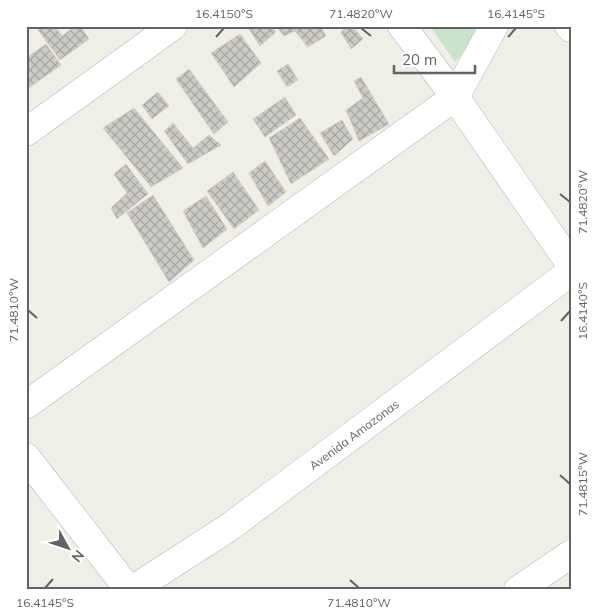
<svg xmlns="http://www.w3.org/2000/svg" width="597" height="616" viewBox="0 0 597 616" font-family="Mulish,sans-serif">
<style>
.garden{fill:#c9e3cc}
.building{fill:url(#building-cross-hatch);stroke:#d4d1c7}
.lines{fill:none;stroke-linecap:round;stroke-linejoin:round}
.minor-casing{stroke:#b5b7bb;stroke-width:29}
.minor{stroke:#fff;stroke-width:28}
.ticks{fill:none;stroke:#606266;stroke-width:2}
.labels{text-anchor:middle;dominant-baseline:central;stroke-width:4;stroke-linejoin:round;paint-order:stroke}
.street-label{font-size:12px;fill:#606266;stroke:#fff}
.neatline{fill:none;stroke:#606266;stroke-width:2}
.ticks-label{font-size:12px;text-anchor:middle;fill:#606266}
</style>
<defs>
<pattern id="building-cross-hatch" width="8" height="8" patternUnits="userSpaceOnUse" patternTransform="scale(1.25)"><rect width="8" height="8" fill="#cbcac4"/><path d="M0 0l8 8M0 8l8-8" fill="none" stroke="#a8a7a3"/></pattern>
</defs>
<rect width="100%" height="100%" fill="#efefe8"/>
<path class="garden" d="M430,26H485L487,28L455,62Z"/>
<g class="building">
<path d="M44,26H55L62,36L75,26H80L89,39L60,60L38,30Z"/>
<path d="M247,26H272L276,32L260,46Z"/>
<path d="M276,26H320L326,36L308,47L295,31L284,36Z"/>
<path d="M347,26H352L363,39L351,49L341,32Z"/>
<path d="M240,34L261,63L234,87L211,53Z"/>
<path d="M46,44L61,65L26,90V58Z"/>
<path d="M288,64L298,80L287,87L277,71Z"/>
<path d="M189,69L228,122L214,134L176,79Z"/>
<path d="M361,77L389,124L359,141L346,110L363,98L354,81Z"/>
<path d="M158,92L169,106L152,119L142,105Z"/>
<path d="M285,97L296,115L265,137L253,119Z"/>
<path d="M134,108L183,168L151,187L103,128Z"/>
<path d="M300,118L329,159L291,184L269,138Z"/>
<path d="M342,120L353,139L334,156L320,133Z"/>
<path d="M173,123L193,148L209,135L221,145L188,164L164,131Z"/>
<path d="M265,161L286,192L268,206L249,173Z"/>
<path d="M126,164L148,194L117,219L111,208L127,193L114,174Z"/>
<path d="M233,172L259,210L234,229L207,191Z"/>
<path d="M153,195L194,260L169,282L127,213Z"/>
<path d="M206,196L227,229L203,248L183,211Z"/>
</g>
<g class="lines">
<defs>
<g id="minor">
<path d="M402,26L455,97L571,265"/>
<path d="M569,26L571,28"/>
<path d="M26,132L173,26"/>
<path d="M26,405L455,97L494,26"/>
<path d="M26,457L129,590"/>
<path id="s1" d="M132,590L231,526L571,272"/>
<path d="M518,590L571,554"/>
</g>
</defs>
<use href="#minor" class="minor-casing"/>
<use href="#minor" class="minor"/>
</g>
<path class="ticks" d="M361,28L371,36M216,37L224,28M508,37L516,28M560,194L570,202M28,310L37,318M561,321L570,311M560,475L570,484M350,580L359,588M45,588L53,579"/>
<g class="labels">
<g class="street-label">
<text stroke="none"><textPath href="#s1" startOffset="271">Avenida Amazonas</textPath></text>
</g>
</g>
<rect width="597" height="616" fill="none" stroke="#ffffff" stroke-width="55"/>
<g transform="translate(68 548) rotate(130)" stroke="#ffffff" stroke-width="4" paint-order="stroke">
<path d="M0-4L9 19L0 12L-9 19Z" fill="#606266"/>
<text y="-8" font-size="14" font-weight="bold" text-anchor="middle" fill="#606266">N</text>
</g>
<path d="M394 65v8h81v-8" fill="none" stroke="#606266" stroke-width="2.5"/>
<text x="402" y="65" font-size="15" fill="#606266" stroke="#ffffff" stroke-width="4" paint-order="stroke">20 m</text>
<rect x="28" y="28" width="542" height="560" class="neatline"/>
<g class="ticks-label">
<text x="224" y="18">16.4150°S</text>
<text x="361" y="18">71.4820°W</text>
<text x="516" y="18">16.4145°S</text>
<text transform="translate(583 202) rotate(-90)" y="4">71.4820°W</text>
<text transform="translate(14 310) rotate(-90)" y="4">71.4810°W</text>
<text transform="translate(583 311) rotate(-90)" y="4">16.4140°S</text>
<text transform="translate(583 484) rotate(-90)" y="4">71.4815°W</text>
<text x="45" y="607">16.4145°S</text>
<text x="359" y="607">71.4810°W</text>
</g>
</svg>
